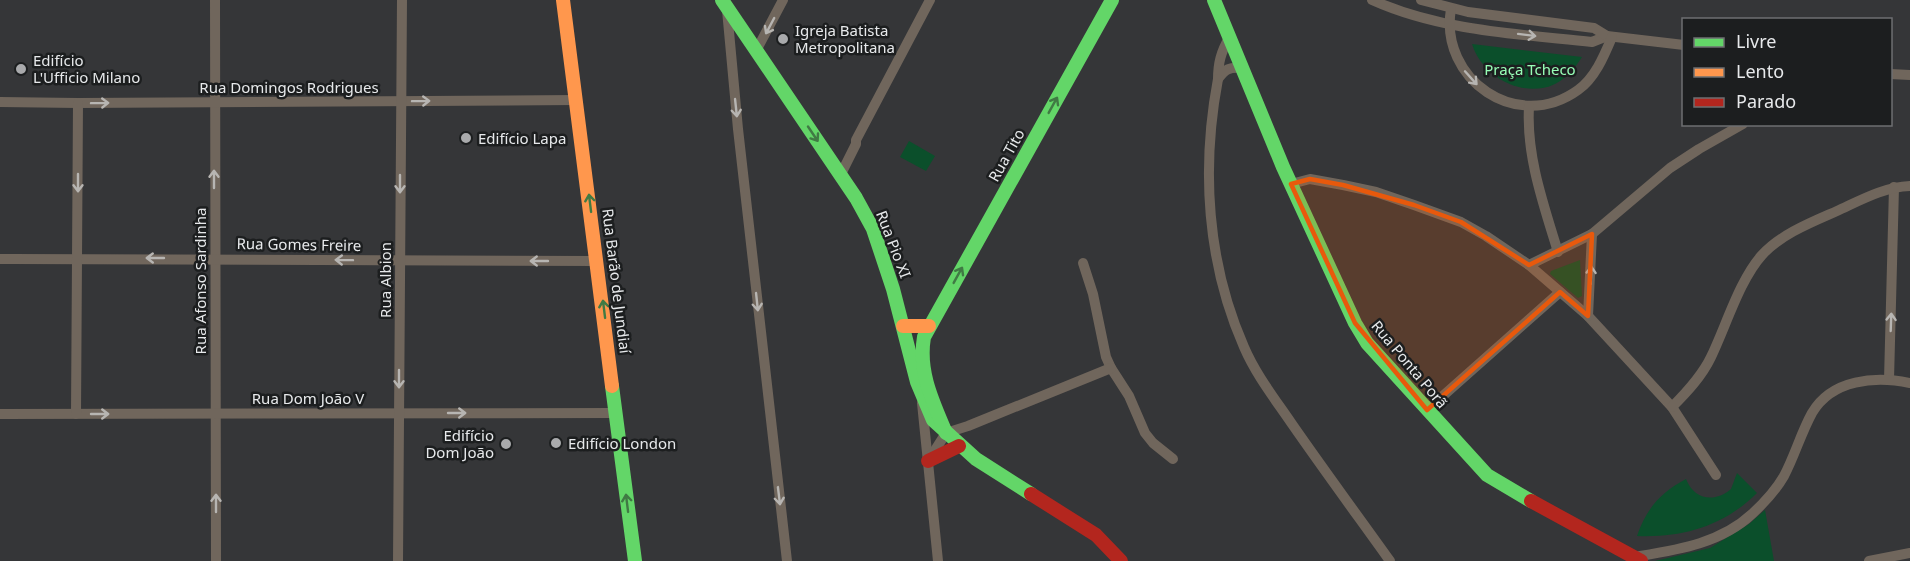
<svg xmlns="http://www.w3.org/2000/svg" width="1910" height="561" viewBox="0 0 1910 561" font-family="'Noto Sans',sans-serif">
<style>
.green{fill:#0b4f2b}
.lines{fill:none;stroke-linecap:round;stroke-linejoin:round}
.street{stroke:#70665c;stroke-width:10}
.fast{stroke:#63d668;stroke-width:14}
.slow{stroke:#ff974d;stroke-width:14}
.jam{stroke:#b3261e;stroke-width:14}
.oneway{stroke:#b7b5b2}
.oneway2{stroke:#407a44}
.marked{fill:#e8590c;fill-opacity:0.2;stroke:#e8590c;stroke-width:4.5;stroke-linejoin:round}
.poi-dot{fill:#a9aaac;stroke:#1c1e1f;stroke-width:2}
.labels{text-anchor:middle;dominant-baseline:central;stroke-width:5;stroke-linejoin:round;paint-order:stroke}
.poi-label{font-size:15px;fill:#e7e9eb;stroke:#1c1e1f;text-anchor:start}
.park-label{font-size:15px;fill:#97feb6;stroke:#1c1e1f}
.street-label{font-size:15px;fill:#e7e9eb;stroke:#1c1e1f}
</style>
<rect width="100%" height="100%" fill="#353638"/>
<g class="green">
<path d="M1472,44L1582,57C1575,68 1567,78 1555,84C1523,99 1482,77 1472,44Z"/>
<path d="M909,141L935,156L926,171L900,157Z"/>
<path d="M1580,260L1582,296L1578,298L1550,274L1551,271Z"/>
<path d="M1737,473L1757,493C1724,526 1682,538 1637,536C1646,509 1661,492 1686,479C1694,500 1715,503 1731,489Z"/>
<path d="M1765,510L1774,561H1655L1710,548L1749,524Z"/>
</g>
<g class="lines">
<g class="street">
<path d="M215,0L216,561"/>
<path d="M1372,0C1441,31 1518,34 1592,42L1607,36L1684,45"/>
<path d="M1421,0L1468,12L1594,28L1607,36"/>
<path d="M1451,9C1439,79 1517,134 1578,90C1595,78 1604,56 1612,37"/>
<path d="M727,10L738,129L787,561"/>
<path d="M1229,38C1221,52 1218,63 1218,79C1225,69 1229,67 1242,68"/>
<path d="M756,51L783,0"/>
<path d="M1890,74L1910,75"/>
<path d="M1218,79C1201,169 1207,263 1244,347C1256,375 1275,399 1292,424C1324,470 1357,515 1390,561"/>
<path d="M0,102L78,103L577,100"/>
<path d="M1529,107C1526,156 1544,206 1558,252"/>
<path d="M840,176L856,144V140L930,0"/>
<path d="M1291,184L1310,179L1343,185L1376,192L1414,205L1461,222L1486,236L1529,265L1588,316L1672,407L1716,475"/>
<path d="M0,259C199,258 398,261 598,261"/>
<path d="M1083,263L1093,294L1106,357L1111,368L1129,396L1145,433L1153,443L1173,459"/>
<path d="M1529,265L1592,234L1670,168L1699,149L1743,124"/>
<path d="M1588,316L1592,234"/>
<path d="M1889,380L1894,187"/>
<path d="M922,403L938,561"/>
<path d="M1672,407C1687,392 1702,376 1711,357C1726,326 1740,279 1762,255C1781,234 1812,222 1837,211C1861,200 1884,187 1910,186"/>
<path d="M1427,410L1560,292"/>
<path d="M0,414L616,413"/>
<path d="M76,414L78,103"/>
<path d="M930,458L946,433L968,426L1111,368"/>
<path d="M1634,557C1676,550 1720,544 1752,514C1764,503 1776,490 1784,476C1795,455 1801,433 1812,413C1832,379 1875,376 1910,383"/>
<path d="M398,561L402,0"/>
<path d="M1869,561L1910,553"/>
</g>
<g class="fast">
<path d="M722,0L856,198L873,229L893,289L917,382L933,420L976,459L1031,494"/>
<path d="M1214,0L1283,167L1355,323L1367,343L1487,475L1531,501"/>
<path d="M612,386L635,561"/>
<path d="M946,433C933,402 918,372 924,337L1112,0"/>
</g>
<g class="slow">
<path d="M563,0L612,386"/>
<path d="M903,326H929"/>
</g>
<g class="jam">
<path d="M928,461L959,446"/>
<path d="M1031,494L1096,535L1121,561"/>
<path d="M1531,501L1641,561"/>
</g>
</g>
<defs><path id="oneway-shaft" d="M-6 0H5M1.5-3L5.5 0L1.5 3" fill="none" stroke-width="1.6" stroke-linecap="round" stroke-linejoin="round" transform="scale(1.5)"/></defs>
<g class="oneway">
<use href="#oneway-shaft" transform="translate(770 26) rotate(118)"/>
<use href="#oneway-shaft" transform="translate(1527 35) rotate(7)"/>
<use href="#oneway-shaft" transform="translate(1471 78) rotate(48)"/>
<use href="#oneway-shaft" transform="translate(421 101) rotate(-1)"/>
<use href="#oneway-shaft" transform="translate(100 103) rotate(-1)"/>
<use href="#oneway-shaft" transform="translate(736 108) rotate(84)"/>
<use href="#oneway-shaft" transform="translate(214 179) rotate(-90)"/>
<use href="#oneway-shaft" transform="translate(78 183) rotate(90)"/>
<use href="#oneway-shaft" transform="translate(400 184) rotate(90)"/>
<use href="#oneway-shaft" transform="translate(155 258) rotate(180)"/>
<use href="#oneway-shaft" transform="translate(344 260) rotate(-179)"/>
<use href="#oneway-shaft" transform="translate(539 261) rotate(-180)"/>
<use href="#oneway-shaft" transform="translate(1591 275) rotate(-88)"/>
<use href="#oneway-shaft" transform="translate(757 302) rotate(84)"/>
<use href="#oneway-shaft" transform="translate(1891 322) rotate(-88)"/>
<use href="#oneway-shaft" transform="translate(399 379) rotate(90)"/>
<use href="#oneway-shaft" transform="translate(457 413)"/>
<use href="#oneway-shaft" transform="translate(100 414)"/>
<use href="#oneway-shaft" transform="translate(779 496) rotate(83)"/>
<use href="#oneway-shaft" transform="translate(216 503) rotate(-90)"/>
</g>
<g class="oneway2">
<use href="#oneway-shaft" transform="translate(1053 105) rotate(-61)"/>
<use href="#oneway-shaft" transform="translate(813 134) rotate(56)"/>
<use href="#oneway-shaft" transform="translate(590 203) rotate(-97)"/>
<use href="#oneway-shaft" transform="translate(958 275) rotate(-61)"/>
<use href="#oneway-shaft" transform="translate(604 309) rotate(-97)"/>
<use href="#oneway-shaft" transform="translate(627 503) rotate(-97)"/>
</g>
<path class="marked" d="M1310,179L1343,185L1414,205L1461,222L1529,265L1592,234L1588,316L1560,292L1427,410L1355,323L1291,184Z"/>
<g class="poi-dot">
<circle cx="783" cy="39" r="6"/>
<circle cx="21" cy="69" r="6"/>
<circle cx="466" cy="138" r="6"/>
<circle cx="556" cy="443" r="6"/>
<circle cx="506" cy="444" r="6"/>
</g>
<g class="labels">
<g class="poi-label">
<text x="795" y="30">Igreja Batista<tspan x="795" dy="17">Metropolitana</tspan></text>
<text x="33" y="60">Edifício<tspan x="33" dy="17">L'Ufficio Milano</tspan></text>
<text x="478" y="138">Edifício Lapa</text>
<text x="494" y="435" text-anchor="end">Edifício<tspan x="494" dy="17">Dom João</tspan></text>
<text x="568" y="443">Edifício London</text>
</g>
<g class="park-label">
<text x="1530" y="69">Praça Tcheco</text>
</g>
<g class="street-label">
<text x="289" y="87">Rua Domingos Rodrigues</text>
<text transform="translate(1006 155) rotate(-61)">Rua Tito</text>
<text transform="translate(299 244) rotate(1)">Rua Gomes Freire</text>
<text transform="translate(894 244) rotate(69)">Rua Pio XI</text>
<text transform="translate(385 280) rotate(-90)">Rua Albion</text>
<text transform="translate(200 281) rotate(-90)">Rua Afonso Sardinha</text>
<text transform="translate(617 281) rotate(83)">Rua Barão de Jundiaí</text>
<text transform="translate(1410 364) rotate(50)">Rua Ponta Porã</text>
<text x="308" y="398">Rua Dom João V</text>
</g>
</g>
<rect x="1682" y="18" width="210" height="108" fill="#1c1e1f" stroke="#6d6f71" stroke-width="1.5"/>
<rect x="1694" y="38" width="30" height="9" fill="#63d668" stroke="#6d6f71" stroke-width="1.5"/>
<text x="1736" y="48" font-size="18" fill="#e7e9eb">Livre</text>
<rect x="1694" y="68" width="30" height="9" fill="#ff974d" stroke="#6d6f71" stroke-width="1.5"/>
<text x="1736" y="78" font-size="18" fill="#e7e9eb">Lento</text>
<rect x="1694" y="98" width="30" height="9" fill="#b3261e" stroke="#6d6f71" stroke-width="1.5"/>
<text x="1736" y="108" font-size="18" fill="#e7e9eb">Parado</text>
</svg>
